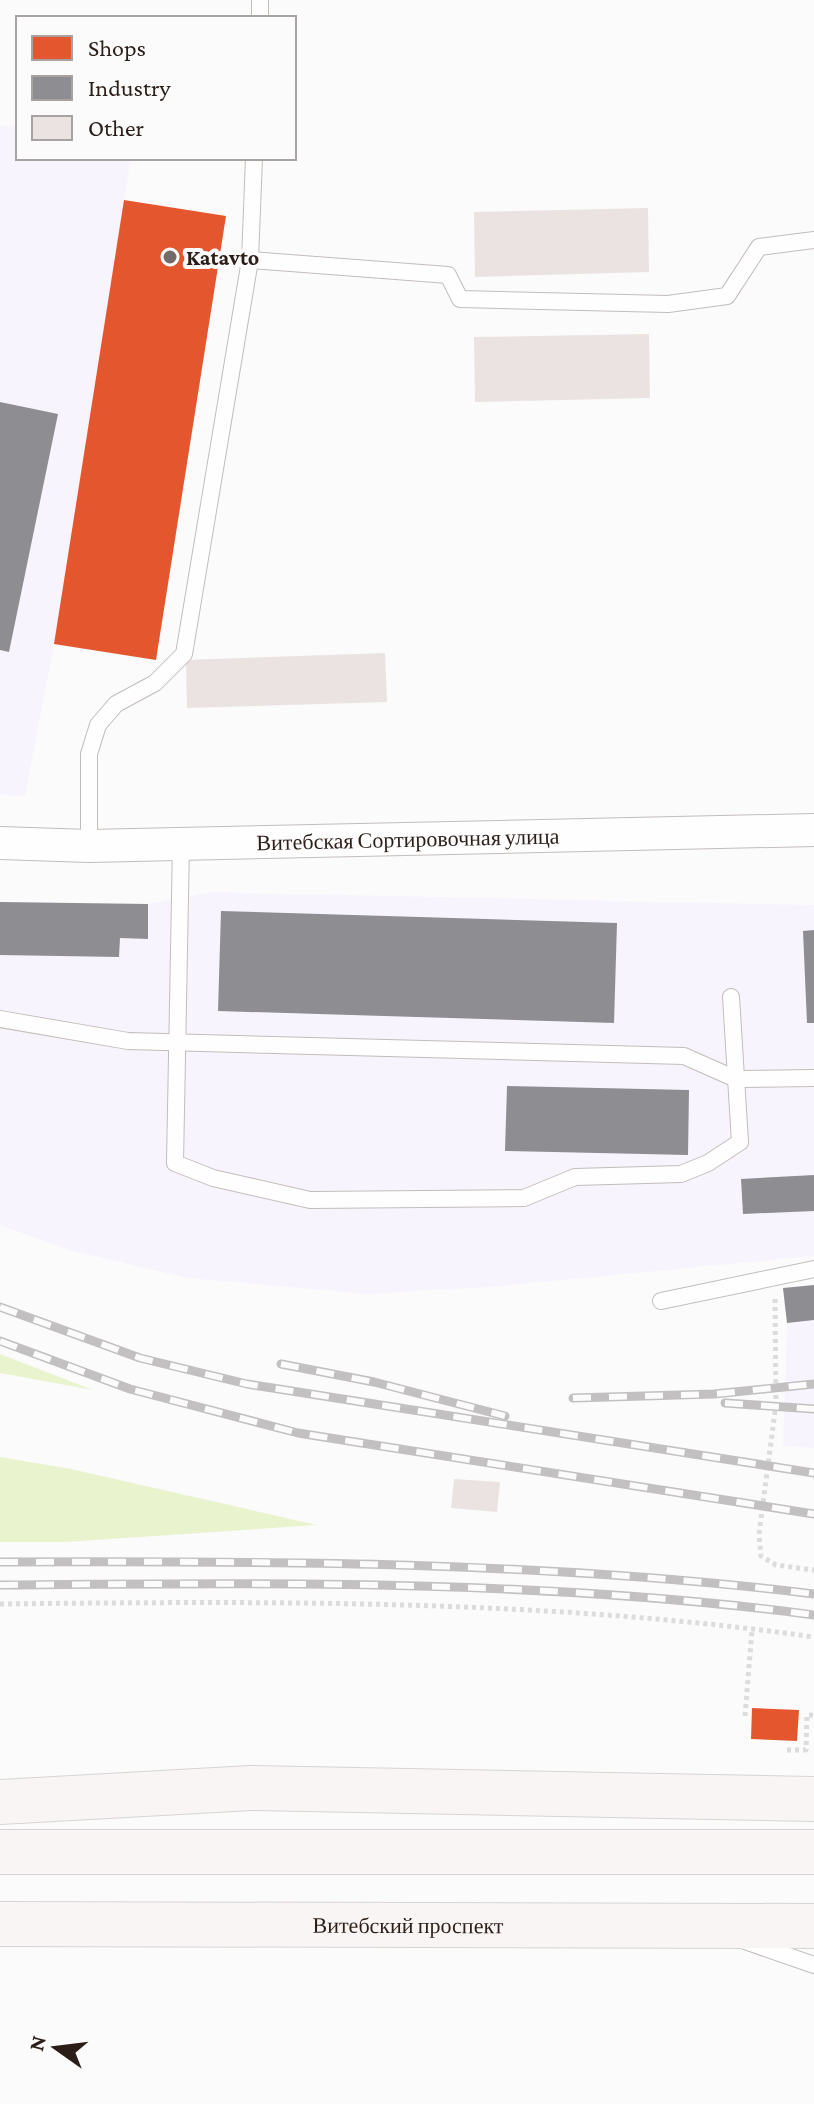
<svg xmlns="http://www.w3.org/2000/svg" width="814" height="2104" viewBox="0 0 814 2104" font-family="'Crimson Pro',serif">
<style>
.industrial{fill:#f8f4fd}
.green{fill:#e9f4ce}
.shops{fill:#e4572e}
.industry{fill:#8d8d92}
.building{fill:#ebe3e1}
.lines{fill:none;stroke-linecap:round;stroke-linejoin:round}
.service-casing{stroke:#c3bdba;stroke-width:18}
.minor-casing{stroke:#c3bdba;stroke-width:34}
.primary-casing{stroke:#d7d5d4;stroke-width:46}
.path{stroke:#dddcdc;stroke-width:5;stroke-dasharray:4 4;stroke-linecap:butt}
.service{stroke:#fefefe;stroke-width:16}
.minor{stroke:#fefefe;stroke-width:32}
.primary{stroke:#f9f5f4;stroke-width:44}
.rail-casing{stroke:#c2c0c0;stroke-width:9}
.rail{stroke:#fbfbfb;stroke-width:6;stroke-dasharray:18;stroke-linecap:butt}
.poi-dot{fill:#746b67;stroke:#fbfbfb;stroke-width:3}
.labels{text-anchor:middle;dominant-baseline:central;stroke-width:8;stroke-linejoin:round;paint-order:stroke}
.poi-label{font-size:22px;font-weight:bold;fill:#2b1d17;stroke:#fbfbfb;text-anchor:start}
.street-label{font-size:22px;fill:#2b1d17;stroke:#fbfbfb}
</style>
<rect width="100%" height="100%" fill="#fbfbfb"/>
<g class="industrial">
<path d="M0,125L18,126V158H131L54,644L25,796L0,795Z"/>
<path d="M210,892L814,905V1256L490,1287L367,1294L187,1278L69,1250L0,1225V902L148,904Z"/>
<path d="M814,1285V1448L783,1446L787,1323L783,1288Z"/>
</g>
<g class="green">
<path d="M0,1354L93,1390L0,1373Z"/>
<path d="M0,1457L71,1469L317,1525L66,1542H0Z"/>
</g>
<g class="shops">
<path d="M124,200L226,216L156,660L54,644Z"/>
<path d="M752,1708L799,1710L797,1741L751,1739Z"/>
</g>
<g class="industry">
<path d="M0,402L58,414L9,652L0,650Z"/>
<path d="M0,902L148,904V939L120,938L119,957L0,955Z"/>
<path d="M221,911L617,923L614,1023L218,1011Z"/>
<path d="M814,930V1023H807L803,931Z"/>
<path d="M507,1086L689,1090L688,1155L505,1151Z"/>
<path d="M814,1175V1211L743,1214L741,1179Z"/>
<path d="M814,1285V1320L787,1323L783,1288Z"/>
</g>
<g class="building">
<path d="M648,208L649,272L475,277L474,212Z"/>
<path d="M649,334L650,398L475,402L474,337Z"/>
<path d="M385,653L387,702L187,708L186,660Z"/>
<path d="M454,1479L500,1482L497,1512L451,1508Z"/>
</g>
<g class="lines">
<defs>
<g id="service">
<path d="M260,18V0"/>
<path d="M250,260L448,275L460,299L668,304L727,296L759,247L814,240"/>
<path d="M181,844L175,1163L213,1178L310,1200L524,1198L575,1177L681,1174L708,1163L740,1142L731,997"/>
<path d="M89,846V754L98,725L116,704L155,683L184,654L250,260L254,158"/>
<path d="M0,1019L128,1041L684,1056L736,1079L814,1078"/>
<path d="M661,1301L814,1269"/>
<path d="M745,1941L814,1965"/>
</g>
<g id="minor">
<path id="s1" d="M0,843L89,846L814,830"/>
</g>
<g id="primary">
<path d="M0,1802L251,1788L814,1799"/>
<path d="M0,1852H814"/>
<path id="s2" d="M0,1924L814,1926"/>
</g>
</defs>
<use href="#service" class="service-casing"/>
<use href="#minor" class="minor-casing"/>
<use href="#primary" class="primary-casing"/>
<g class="path">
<path d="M775,1299L776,1404L759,1534L761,1556L776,1565L814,1570"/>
<path d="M0,1604C271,1601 545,1599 814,1637"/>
<path d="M745,1716L752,1630"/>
<path d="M787,1750H806L807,1715H814"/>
</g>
<use href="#service" class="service"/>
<use href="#minor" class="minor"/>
<use href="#primary" class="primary"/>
<defs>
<g id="rail">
<path d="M0,1307L140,1358L247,1384L814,1473"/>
<path d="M0,1341L130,1389L298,1433L814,1514"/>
<path d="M281,1364L374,1382L505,1416"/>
<path d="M573,1398L714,1394L814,1384"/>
<path d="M725,1403L814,1409"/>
<path d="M0,1562C272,1561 543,1561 814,1594"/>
<path d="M0,1585C272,1583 544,1579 814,1615"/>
</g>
</defs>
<use href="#rail" class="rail-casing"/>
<use href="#rail" class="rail"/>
</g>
<circle class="poi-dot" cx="170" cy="257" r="8"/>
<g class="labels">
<g class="poi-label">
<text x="186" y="257">Katavto</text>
</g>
<g class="street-label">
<text stroke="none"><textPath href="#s1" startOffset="408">Витебская Сортировочная улица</textPath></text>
<text stroke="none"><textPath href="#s2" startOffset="408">Витебский проспект</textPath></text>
</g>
</g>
<rect x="16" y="16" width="280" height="144" fill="#fbfbfb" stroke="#a8a2a0" stroke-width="2"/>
<rect x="32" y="36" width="40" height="24" fill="#e4572e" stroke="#a8a2a0" stroke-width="2"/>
<text x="88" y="56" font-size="24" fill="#2b1d17">Shops</text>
<rect x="32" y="76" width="40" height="24" fill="#8d8d92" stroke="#a8a2a0" stroke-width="2"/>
<text x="88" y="96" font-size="24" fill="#2b1d17">Industry</text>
<rect x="32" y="116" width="40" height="24" fill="#ebe3e1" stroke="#a8a2a0" stroke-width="2"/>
<text x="88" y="136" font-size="24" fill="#2b1d17">Other</text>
<g transform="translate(56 2048) rotate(284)" stroke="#fbfbfb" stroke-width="6" paint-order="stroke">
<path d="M0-6L14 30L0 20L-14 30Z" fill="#2b1d17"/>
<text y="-12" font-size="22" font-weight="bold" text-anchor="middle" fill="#2b1d17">N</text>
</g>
</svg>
